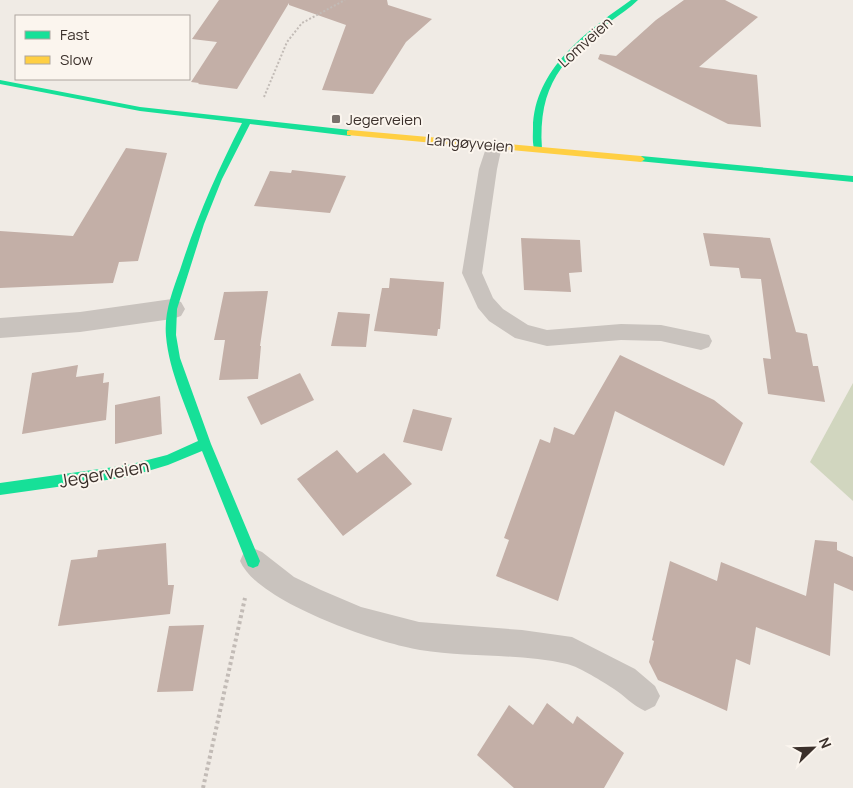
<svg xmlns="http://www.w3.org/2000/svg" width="853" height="788" viewBox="0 0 853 788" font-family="Manrope,sans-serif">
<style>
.green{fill:#d1d6bf}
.building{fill:#c3afa7}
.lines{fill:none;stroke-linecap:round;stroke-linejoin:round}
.path-far1{stroke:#c2bbb6;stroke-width:2;stroke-dasharray:2 2;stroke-linecap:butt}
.path{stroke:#c2bbb6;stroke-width:4;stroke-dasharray:3 3;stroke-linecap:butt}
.lane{fill:#c9c3be;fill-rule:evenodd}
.street{fill:#c9c3be;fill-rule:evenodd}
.fast{fill:#16e098;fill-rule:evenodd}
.slow{fill:#ffcf43;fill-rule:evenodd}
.poi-dot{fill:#7a716c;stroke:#fbf5ee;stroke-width:2}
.labels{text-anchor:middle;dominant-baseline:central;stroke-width:4;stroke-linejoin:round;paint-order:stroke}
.far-street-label{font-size:15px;fill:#3b302b;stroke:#fbf5ee}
.far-poi-label{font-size:15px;fill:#3b302b;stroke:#fbf5ee;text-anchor:start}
.street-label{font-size:18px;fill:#3b302b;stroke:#fbf5ee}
</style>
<rect width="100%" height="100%" fill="#f0ebe5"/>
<path class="green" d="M853,383V501L810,462Z"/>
<g class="building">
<path d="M219,0H387L388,5L432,19L406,42L373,94L322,90L346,25L289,5V3L237,89L198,84L199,83L191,82L217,42L192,39Z"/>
<path d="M684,0H725L758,17L699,67L757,75L761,127L728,124L598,59L600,54L616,56L656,20Z"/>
<path d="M126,148L167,153L138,261L119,262L113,283L0,288V231L73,236Z"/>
<path d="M292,170L346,176L330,213L254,206L270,171L291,173Z"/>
<path d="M703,233L770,238L796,332L807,334L813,366H818L825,402L768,394L763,358L771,359L761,279L741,278L739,268L710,266Z"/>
<path d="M521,238L580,240L582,272L569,273L571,292L524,290Z"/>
<path d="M390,278L444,282L440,329H438L437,336L374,331L382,288H389Z"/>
<path d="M268,291L260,346H261L258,379L219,380L225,340H214L224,292Z"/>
<path d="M338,312L370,314L366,347L331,346Z"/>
<path d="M620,355L714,400L743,423L724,466L615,411L558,601L496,576L509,540L504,538L540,439L550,443L554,427L574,435Z"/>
<path d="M78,365L76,377L104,373L103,383L109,382L106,420L22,434L32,373Z"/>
<path d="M300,373L314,400L261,425L247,397Z"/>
<path d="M160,396L162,434L115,444V405Z"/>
<path d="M413,409L452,418L442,451L403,442Z"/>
<path d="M337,450L357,473L384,453L412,484L343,536L297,479Z"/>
<path d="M815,540L837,542V550L853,557V591L834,583L830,656L756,627L750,665L736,659L727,711L658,680L649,662L654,641L652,640L670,561L717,581L721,562L806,596Z"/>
<path d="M166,543L168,585H174L170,614L58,626L71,560L97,557L98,550Z"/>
<path d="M204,625L193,691L157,692L169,626Z"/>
<path d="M547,703L573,724L577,716L624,753L604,788H514L477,755L509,705L533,725Z"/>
</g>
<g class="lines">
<path class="path-far1" d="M264,97L287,42L302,23L345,0"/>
<path class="path" d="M203,788L245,598"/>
<g class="lane">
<path d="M494,141L500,142L502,146L497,169L482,273L493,298L503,309L528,325L547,330L621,324L661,325L709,335L712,341L709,347L701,350L661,341L621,340L547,346L515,338L489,321L478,308L462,273L479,169L488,142Z"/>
<path d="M253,548L262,552L294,577L321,590L361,607L419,622L522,630L572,637L635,669L655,686L660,696L655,706L645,711C632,705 625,696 614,689C603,682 580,667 567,664C519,653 468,658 420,650C377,643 257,602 240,561L244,552Z"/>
</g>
<path class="street" d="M172,299L181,302L185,309L181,316L172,319L80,332L0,338V318L80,312Z"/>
<g class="fast">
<path d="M631,0H638C630,8 620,14 611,21C562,59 538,85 542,149L538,152L535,151C532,144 533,135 533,128C534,69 587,31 631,0Z"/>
<path d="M0,80L140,107L350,130L354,133L350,136L250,124L222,179L204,224L177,309L176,335L180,358L211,444L260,561L258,566L253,568L248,566L202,451L168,465L128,477L0,495V483L128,465L167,455L198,441C187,408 169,372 166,336C164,313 172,292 180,270C197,217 217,172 242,123L140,111L0,84Z"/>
<path d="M641,156L853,176V182L638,161V157Z"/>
</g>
<path class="slow" d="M350,130L641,156L645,159L641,162L347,135V131Z"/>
</g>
<rect class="poi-dot" x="331" y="114" width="10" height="10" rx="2.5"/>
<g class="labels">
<g class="far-street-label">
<text transform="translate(585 42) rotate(-42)">Lomveien</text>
<text transform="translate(470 143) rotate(5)">Langøyveien</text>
</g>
<g class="far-poi-label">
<text x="346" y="119">Jegerveien</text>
</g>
<g class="street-label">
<text transform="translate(104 473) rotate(-10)">Jegerveien</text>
</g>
</g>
<rect x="15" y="15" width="175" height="65" fill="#fbf5ee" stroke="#aea6a0"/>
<rect x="25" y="31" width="25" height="8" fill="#16e098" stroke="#aea6a0"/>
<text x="60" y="40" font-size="15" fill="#3b302b">Fast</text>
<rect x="25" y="56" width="25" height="8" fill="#ffcf43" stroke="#aea6a0"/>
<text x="60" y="65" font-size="15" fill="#3b302b">Slow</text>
<g transform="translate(813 748) rotate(67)" stroke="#fbf5ee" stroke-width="4" paint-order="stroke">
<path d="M0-4L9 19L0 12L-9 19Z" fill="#3b302b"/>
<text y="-8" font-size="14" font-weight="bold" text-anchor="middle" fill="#3b302b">N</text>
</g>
</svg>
